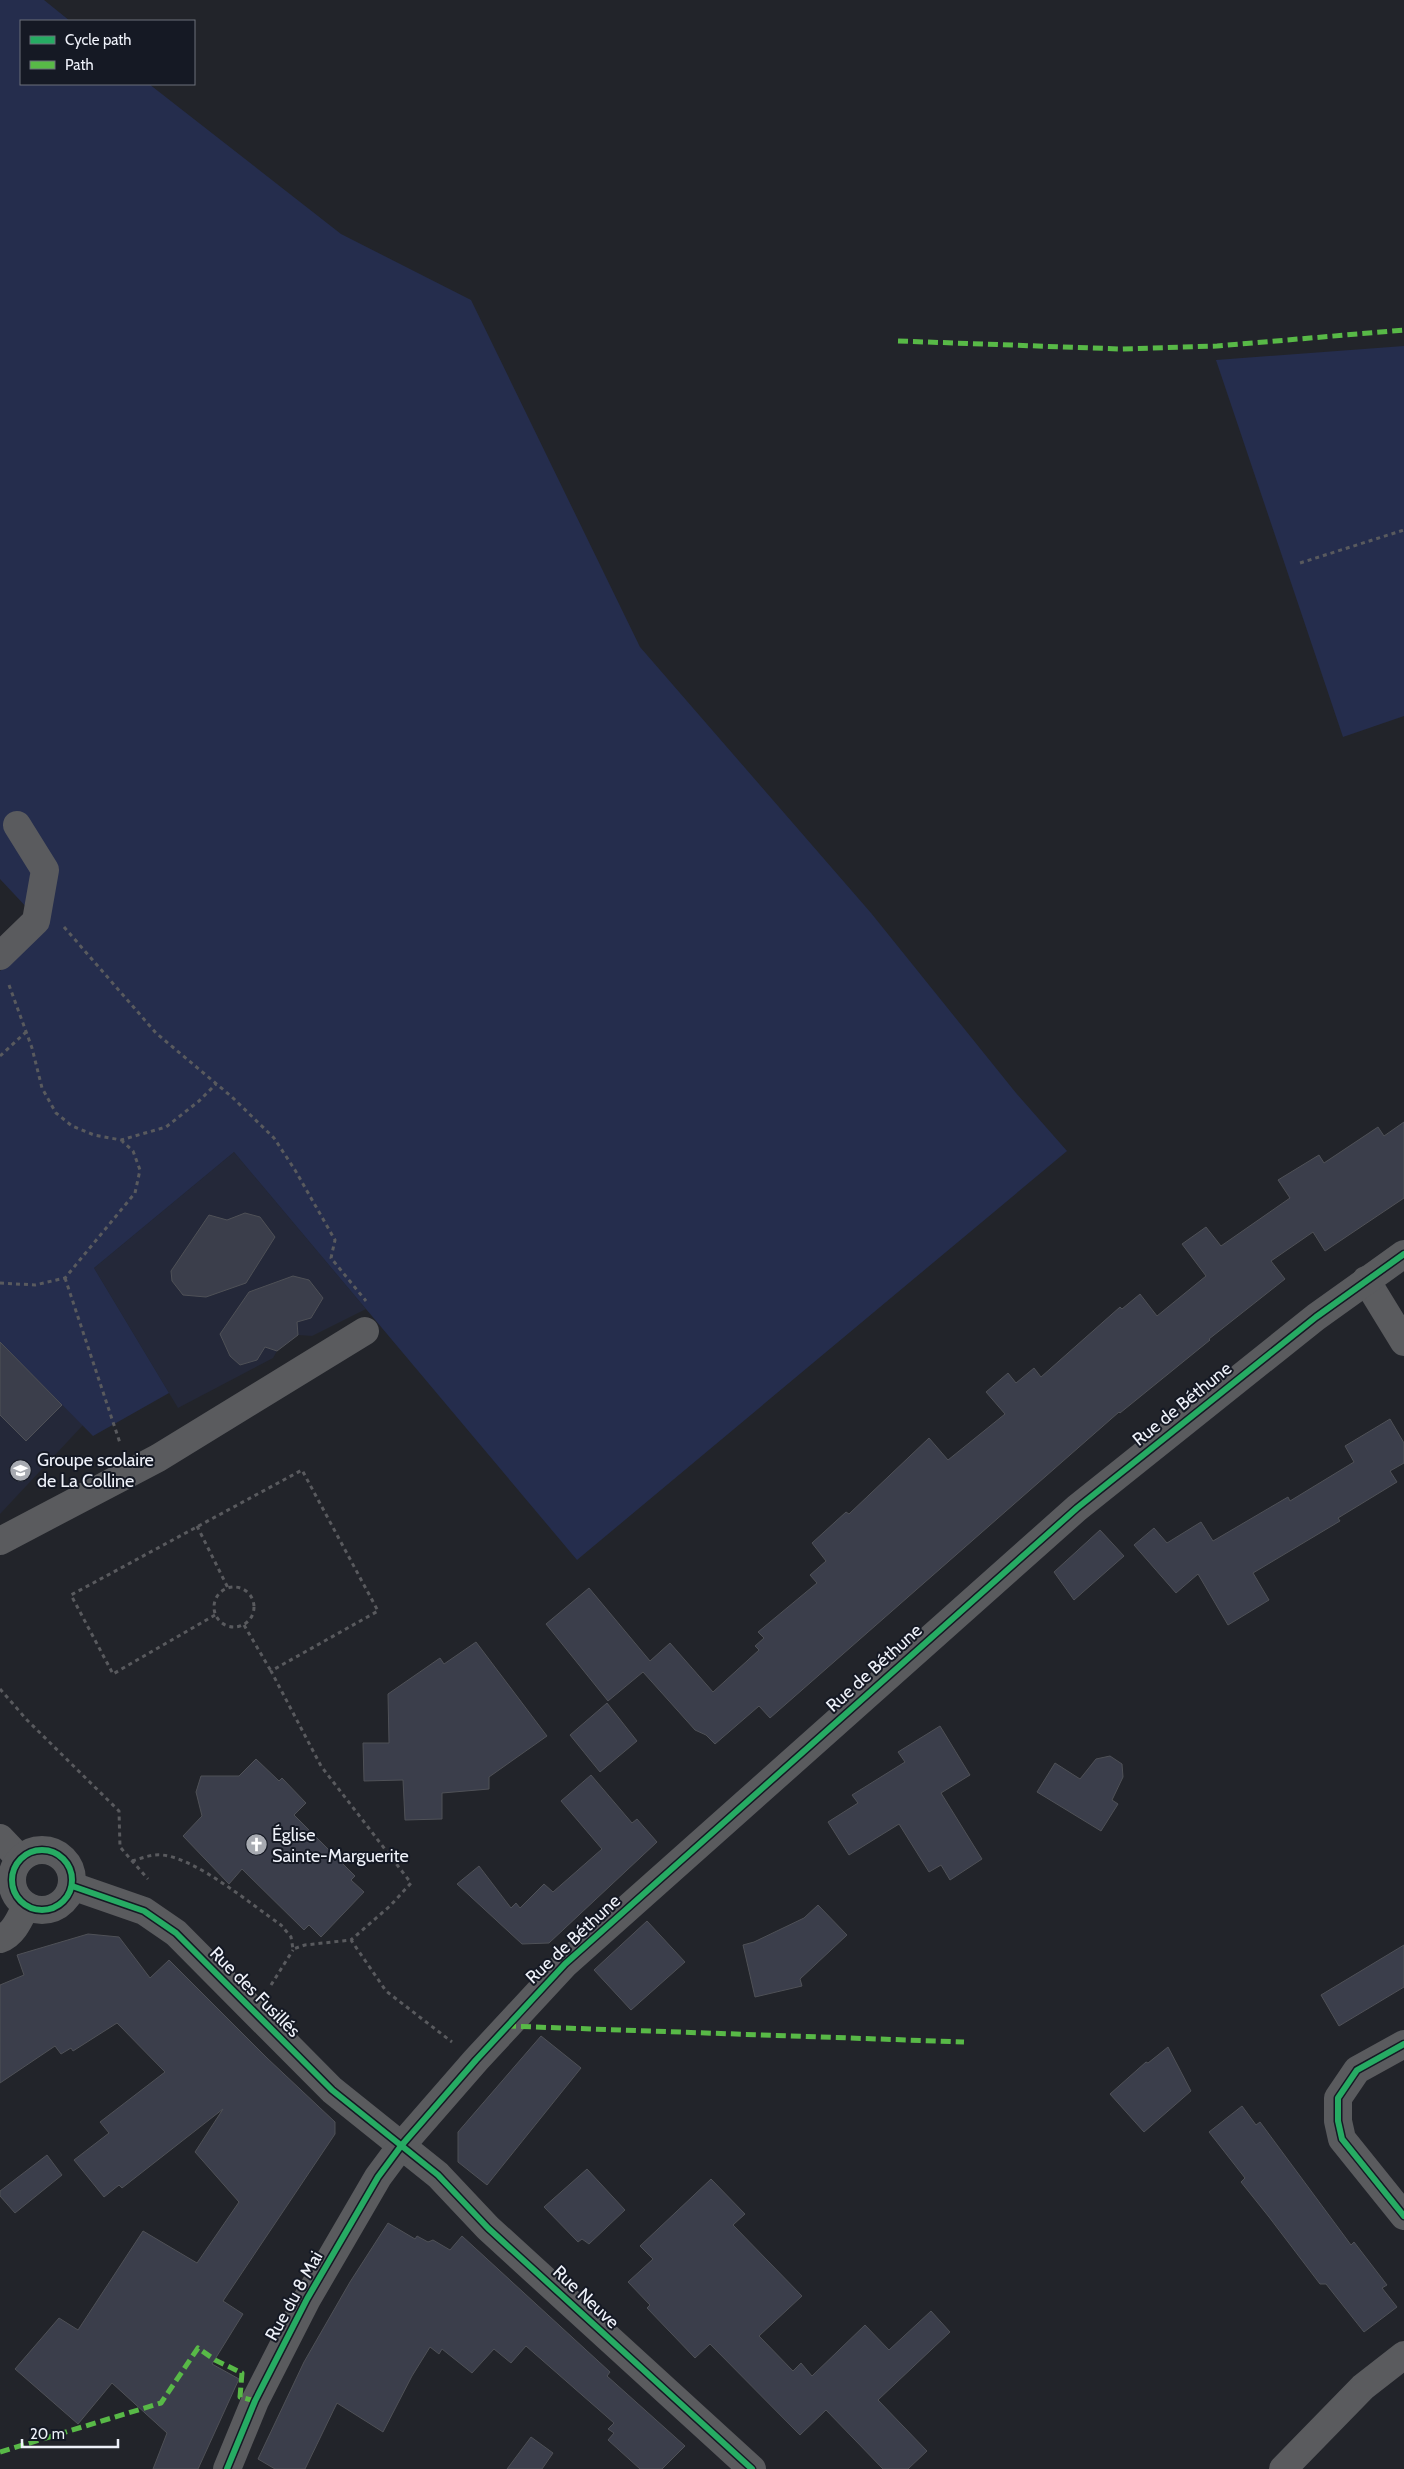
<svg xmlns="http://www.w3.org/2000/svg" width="1404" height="2469" viewBox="0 0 1404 2469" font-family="Cabin,sans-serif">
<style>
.built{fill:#242839}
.green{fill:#252d4d}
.building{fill:#3b3e4b;stroke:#4f5157}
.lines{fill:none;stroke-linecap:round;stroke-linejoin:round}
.path{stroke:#595a5e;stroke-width:3;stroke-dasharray:4 4;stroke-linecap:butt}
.minor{stroke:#5a5b5e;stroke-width:28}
.quiet{stroke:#58b947;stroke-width:5;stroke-dasharray:10 5;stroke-linecap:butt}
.cycleway-casing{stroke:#151924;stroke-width:9}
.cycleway{stroke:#26ab63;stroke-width:6}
.labels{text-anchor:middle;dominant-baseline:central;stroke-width:4;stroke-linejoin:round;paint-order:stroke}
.street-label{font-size:18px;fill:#eff2fa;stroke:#151924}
.poi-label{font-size:18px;fill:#eff2fa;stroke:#151924;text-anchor:start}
</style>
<rect width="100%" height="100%" fill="#22242a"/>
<g class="built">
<path d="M234,1152L366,1309L312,1336L298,1335L277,1351L273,1358L178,1408L94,1268Z"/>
<path d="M0,1342L83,1425L0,1514Z"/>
</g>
<g class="green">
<path d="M0,0H44L70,21H21V84H149L341,234L471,300L640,647L871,913L1016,1093L1067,1151L577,1560L234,1152L94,1268L169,1393L93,1436L0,1342V971L44,926L0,879Z"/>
<path d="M1404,346V716L1343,737L1216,360Z"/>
</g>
<g class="building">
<path d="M1404,1122V1198L1325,1251L1313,1232L1271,1261L1285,1279L1209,1339L1210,1340L1120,1413L1119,1412L770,1718L759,1706L715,1744L706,1735L695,1730L643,1672L608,1701L546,1624L589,1588L650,1661L670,1643L713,1692L759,1650L755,1646L764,1638L758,1632L817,1583L810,1575L826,1561L812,1543L846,1512L849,1514L929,1438L948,1460L1005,1414L986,1392L1008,1373L1016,1383L1034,1368L1041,1377L1120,1307L1122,1309L1140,1294L1157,1316L1206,1276L1182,1244L1206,1227L1221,1246L1290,1198L1278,1180L1319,1155L1324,1163L1378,1127L1384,1136Z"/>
<path d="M245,1213L260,1217L275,1237L246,1283L206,1297L183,1295L172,1281L171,1271L209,1215L227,1220Z"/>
<path d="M293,1276L309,1280L323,1298L311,1318L297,1322L298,1335L277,1351L265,1347L257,1360L240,1365L230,1356L220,1334L249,1292Z"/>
<path d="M0,1342L62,1405L26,1441L0,1415Z"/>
<path d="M1390,1419L1404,1443V1463L1390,1471L1397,1482L1338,1518L1340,1521L1253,1573L1269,1600L1228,1625L1198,1574L1176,1593L1134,1545L1154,1528L1167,1543L1201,1522L1213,1541L1288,1497L1290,1501L1354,1462L1345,1446Z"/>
<path d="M1100,1530L1124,1556L1074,1600L1054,1572Z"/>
<path d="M476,1642L547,1736L489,1777V1789L442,1793V1819L405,1820L403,1780L364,1781L363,1743H389L388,1694L440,1658L444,1664Z"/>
<path d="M607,1703L637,1741L600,1772L570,1735Z"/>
<path d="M940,1726L970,1775L941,1793L982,1859L950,1880L941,1865L929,1872L899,1824L849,1855L828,1822L858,1803L852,1795L905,1762L898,1752Z"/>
<path d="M1110,1756L1122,1764L1123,1777L1112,1800L1118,1804L1101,1831L1037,1792L1055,1763L1080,1779L1096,1759Z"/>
<path d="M256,1759L279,1781L282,1778L306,1803L294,1815L355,1876L351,1880L364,1892L321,1937L309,1925L304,1930L242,1869L229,1884L183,1836L202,1816L196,1792L201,1776H239Z"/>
<path d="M591,1775L632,1823L637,1819L657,1842L549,1943L522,1944L457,1884L479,1866L511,1908L516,1903L520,1908L544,1884L553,1892L602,1849L561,1801Z"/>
<path d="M818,1905L847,1935L800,1979L802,1986L755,1997L743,1945L754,1942L804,1918Z"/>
<path d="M647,1921L685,1962L631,2010L594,1970Z"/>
<path d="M88,1934L119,1937L150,1978L169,1960L267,2058L335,2122V2134L223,2301L243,2314L212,2364L239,2379L198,2469H153L167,2433L112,2383L78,2424L15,2369L59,2318L78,2330L143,2231L197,2263L239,2202L195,2152L223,2109L122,2188L119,2185L104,2197L74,2160L109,2133L100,2122L165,2072L117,2023L73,2051L71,2048L61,2054L55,2046L0,2083V1985L24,1975L17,1955Z"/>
<path d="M1404,1945V1987L1339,2026L1321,1995Z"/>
<path d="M541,2036L581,2068L487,2185L458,2162V2132Z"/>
<path d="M1168,2047L1191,2091L1144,2132L1110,2094L1146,2062L1148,2063Z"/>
<path d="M1242,2106L1256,2125L1260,2122L1351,2245L1354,2242L1387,2285L1382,2288L1397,2307L1364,2332L1326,2284H1320L1269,2217L1241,2182L1245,2178L1209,2132Z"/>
<path d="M47,2155L62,2175L15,2213L0,2196V2191Z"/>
<path d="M587,2169L625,2210L589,2244L582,2239L578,2242L544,2207Z"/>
<path d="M711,2179L745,2214L733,2225L802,2296L759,2336L793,2371L801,2363L812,2376L865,2325L889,2350L931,2311L950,2332L878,2400L927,2451L908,2469H883L826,2410L800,2435L710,2344L695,2358L647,2308L650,2305L628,2282L653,2259L640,2246Z"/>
<path d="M388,2223L415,2239L417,2236L428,2242L433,2240L450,2250L462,2236L610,2372L607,2376L685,2446L662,2469H640L608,2440L614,2433L608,2429L614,2423L526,2346L511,2363L494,2349L472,2373L442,2349L439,2354L430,2347L412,2376L383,2432L337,2403L305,2469H275L258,2459L304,2362L350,2282Z"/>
<path d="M531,2437L553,2453L542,2469H507Z"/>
</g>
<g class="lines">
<g class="path">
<path d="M1300,563L1404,530"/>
<path d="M64,927L156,1033L232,1097L274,1138L295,1170L335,1240L331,1258L366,1301"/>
<path d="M9,985L32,1048L42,1088L56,1113L72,1126L94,1135L121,1140L166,1127L199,1101L216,1084"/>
<path d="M0,1056L26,1032"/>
<path d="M65,1278L120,1443"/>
<path d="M0,1283L35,1285L65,1278L135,1193L140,1170L133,1151L122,1141"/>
<path d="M197,1526L228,1588"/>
<circle cx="234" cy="1607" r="20"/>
<path d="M215,1615L113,1674L71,1595L302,1470L378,1611L271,1671L321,1766L411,1883L390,1906L351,1940"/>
<path d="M244,1625L271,1671"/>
<path d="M0,1689L27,1720L119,1811L120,1847L148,1879"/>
<path d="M132,1861C142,1858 152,1854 162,1855C196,1858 252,1905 281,1925L291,1937L293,1949L305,1945L351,1940L386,1991L452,2042"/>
<path d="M271,1985L293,1950"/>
</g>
<g class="minor">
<path d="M0,956L36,921L45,870L17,825"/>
<path d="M1366,1280L1404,1342"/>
<path d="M0,1541L158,1458L365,1331"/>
<path d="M0,1838L20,1859"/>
<circle cx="42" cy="1880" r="30"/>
<path d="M72,1886L144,1911L176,1933L332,2090L438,2175L488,2228L752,2469"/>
<path d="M0,1939C14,1934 20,1918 26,1906"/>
<path d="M1404,2044L1357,2070L1338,2098V2121L1342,2139L1404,2216"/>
<path d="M227,2469L255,2401L307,2299L378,2177L401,2146L476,2060L565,1964L1077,1508L1316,1317L1404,1254"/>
<path d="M1283,2469L1363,2387L1404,2355"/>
</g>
<g class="quiet">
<path d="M898,341L1121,349L1217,346L1404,330"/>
<path d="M506,2026L964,2042"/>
<path d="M0,2452L161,2403L198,2348L215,2360L242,2373L240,2397L255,2401"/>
</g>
<defs>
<g id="cycleway">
<circle cx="42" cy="1880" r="30"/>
<path d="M72,1886L144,1911L176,1933L332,2090L438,2175L488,2228L752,2469"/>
<path d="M1404,2044L1357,2070L1338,2098V2121L1342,2139L1404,2216"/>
<path d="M227,2469L255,2401L307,2299L378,2177L401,2146L476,2060L565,1964L1077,1508L1316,1317L1404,1254"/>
</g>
</defs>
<use href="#cycleway" class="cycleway-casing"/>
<use href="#cycleway" class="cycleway"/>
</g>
<defs>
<symbol id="school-disc" viewBox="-11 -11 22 22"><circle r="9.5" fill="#a7aab1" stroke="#151924"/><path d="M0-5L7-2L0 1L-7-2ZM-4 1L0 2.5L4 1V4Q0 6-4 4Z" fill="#fff"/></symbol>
<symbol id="church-disc" viewBox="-11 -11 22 22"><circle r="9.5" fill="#a7aab1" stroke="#151924"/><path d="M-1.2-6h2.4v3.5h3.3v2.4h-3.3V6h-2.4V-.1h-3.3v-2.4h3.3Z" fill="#fff"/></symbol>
</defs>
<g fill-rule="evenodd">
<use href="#school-disc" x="8" y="1458" width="25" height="25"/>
<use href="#church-disc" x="244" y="1832" width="25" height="25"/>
</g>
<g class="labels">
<g class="street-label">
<text transform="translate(1182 1404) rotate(-39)">Rue de Béthune</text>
<text transform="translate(874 1668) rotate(-42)">Rue de Béthune</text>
<text transform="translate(573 1939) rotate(-43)">Rue de Béthune</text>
<text transform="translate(255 1992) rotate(45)">Rue des Fusillés</text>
<text transform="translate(294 2296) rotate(-61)">Rue du 8 Mai</text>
<text transform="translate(586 2297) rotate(43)">Rue Neuve</text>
</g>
<g class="poi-label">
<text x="37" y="1460">Groupe scolaire<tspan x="37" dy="21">de La Colline</tspan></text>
<text x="272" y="1835">Église<tspan x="272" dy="21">Sainte-Marguerite</tspan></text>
</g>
</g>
<rect x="20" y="20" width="175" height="65" fill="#151924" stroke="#6c707a"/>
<rect x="30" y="36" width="25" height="8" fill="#26ab63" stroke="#6c707a"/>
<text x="65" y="45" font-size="15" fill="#eff2fa">Cycle path</text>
<rect x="30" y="61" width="25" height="8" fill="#58b947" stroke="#6c707a"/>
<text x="65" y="70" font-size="15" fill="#eff2fa">Path</text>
<path d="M22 2439v8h96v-8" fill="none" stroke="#eff2fa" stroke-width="2.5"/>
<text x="30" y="2439" font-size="15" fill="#eff2fa" stroke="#151924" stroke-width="4" paint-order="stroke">20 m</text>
</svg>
